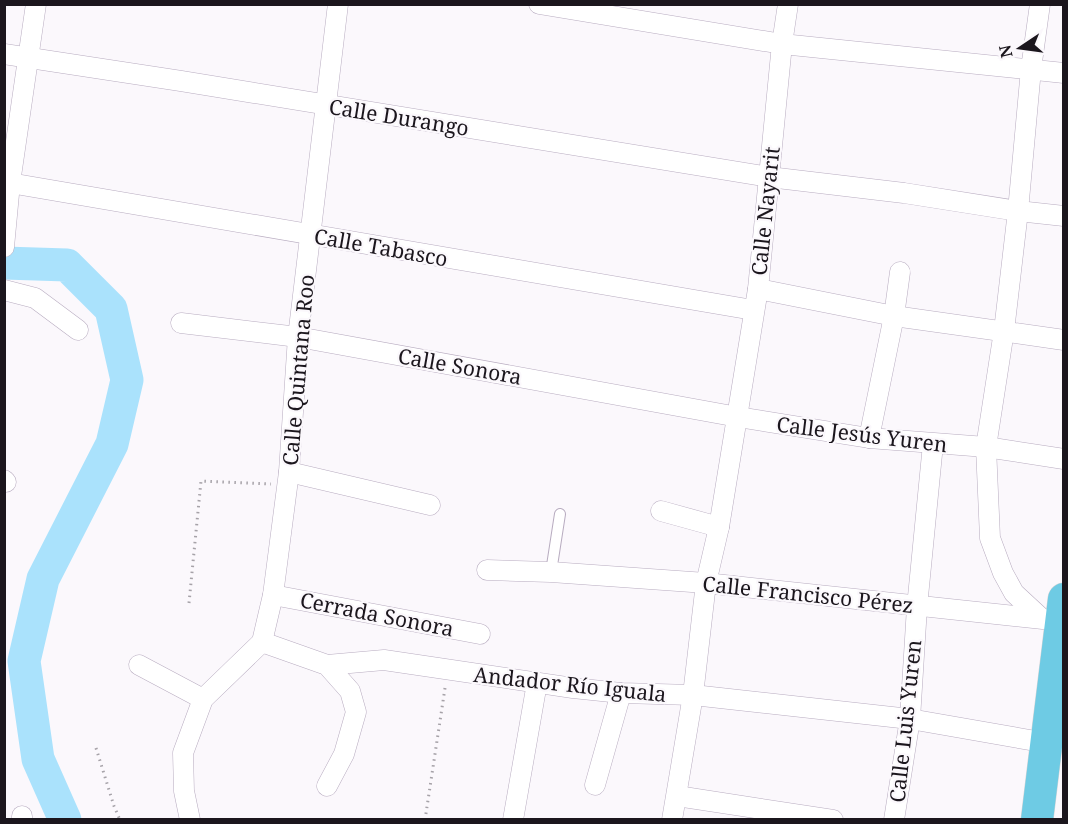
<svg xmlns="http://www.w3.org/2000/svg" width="1068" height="824" viewBox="0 0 1068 824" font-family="'Noto Serif',serif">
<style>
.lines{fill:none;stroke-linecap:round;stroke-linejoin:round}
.river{stroke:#aae2fc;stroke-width:33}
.lane-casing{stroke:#b8acc0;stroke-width:12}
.street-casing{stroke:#b8acc0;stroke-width:21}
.primary-casing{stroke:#d6d5d6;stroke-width:33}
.path{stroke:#a6a2a8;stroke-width:3;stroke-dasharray:1.5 4.5;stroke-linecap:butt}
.lane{stroke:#fff;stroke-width:10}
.street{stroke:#fff;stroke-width:20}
.primary{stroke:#6ecbe4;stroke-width:32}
.labels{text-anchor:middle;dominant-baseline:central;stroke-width:4.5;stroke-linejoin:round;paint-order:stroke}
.street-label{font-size:21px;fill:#1b161d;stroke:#fbf8fc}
</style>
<rect width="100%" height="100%" fill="#fbf8fc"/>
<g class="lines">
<path class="river" d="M4,263L67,265L111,309L127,380L112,444L43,579L24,661L38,759L65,820"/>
<defs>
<path id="lane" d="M551,572L560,514"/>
<g id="street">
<path d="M539,4L782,44L1064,73"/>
<path d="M1040,4L1031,69L1018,211L1004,331L986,447L990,538L1003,573L1014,593L1041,618"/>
<path d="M4,54L181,81L769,177L904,193L1018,211L1064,216"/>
<path d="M4,182L753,310"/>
<path d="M4,247L10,183L36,4"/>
<path d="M758,289L894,316L1064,340"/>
<path d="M4,290L35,298L78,330"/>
<path d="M181,323L298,337L738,417L869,438L986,447L1064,459"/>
<path d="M869,438L894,316L900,272"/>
<path d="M289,472L430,505"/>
<path d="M4,480L6,482"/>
<path d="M661,511L719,527"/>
<path d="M487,570L551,572L706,583L1043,619"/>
<path d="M273,595L480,634"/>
<path d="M262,642L327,665L350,691L356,712L344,754L327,786"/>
<path d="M139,665L203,699"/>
<path d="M327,665L384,660L573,688L621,693L693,695L910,719L1047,743"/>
<path d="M595,785L621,693"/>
<path d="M677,796L833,820"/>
<path d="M22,816V820"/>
<path d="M190,820L184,791L183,753L203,699L262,642L273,595L289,472L298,337L338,4"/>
<path d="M513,820L537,683"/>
<path d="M672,820L693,695L706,583L719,527L758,289L782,44L788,4"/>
<path d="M894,820L910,719L917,607L933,444"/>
</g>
<path id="primary" d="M1037,820L1064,599"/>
</defs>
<use href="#lane" class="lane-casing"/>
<use href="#street" class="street-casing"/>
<use href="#primary" class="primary-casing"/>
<g class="path">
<path d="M189,603L201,481L271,484"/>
<path d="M96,748L114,806L120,820"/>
<path d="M425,820L445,688"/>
</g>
<use href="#lane" class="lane"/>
<use href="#street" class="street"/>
<use href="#primary" class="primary"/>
</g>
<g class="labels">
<g class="street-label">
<text transform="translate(399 117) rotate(9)">Calle Durango</text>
<text transform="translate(765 211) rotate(-84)">Calle Nayarit</text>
<text transform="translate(381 247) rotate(10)">Calle Tabasco</text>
<text transform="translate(460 366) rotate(10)">Calle Sonora</text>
<text transform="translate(298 370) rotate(-85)">Calle Quintana Roo</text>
<text transform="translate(862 434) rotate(7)">Calle Jesús Yuren</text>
<text transform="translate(808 594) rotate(6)">Calle Francisco Pérez</text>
<text transform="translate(377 614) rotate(11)">Cerrada Sonora</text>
<text transform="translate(570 684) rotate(6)">Andador Río Iguala</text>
<text transform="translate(905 721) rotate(-84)">Calle Luis Yuren</text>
</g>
</g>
<rect width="1068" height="824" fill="none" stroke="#1b161d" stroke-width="12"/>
<g transform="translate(1020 48) rotate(257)" stroke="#fbf8fc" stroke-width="4.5" paint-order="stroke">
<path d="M0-4.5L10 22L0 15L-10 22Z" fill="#1b161d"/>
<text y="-9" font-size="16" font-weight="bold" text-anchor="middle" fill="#1b161d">N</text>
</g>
</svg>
